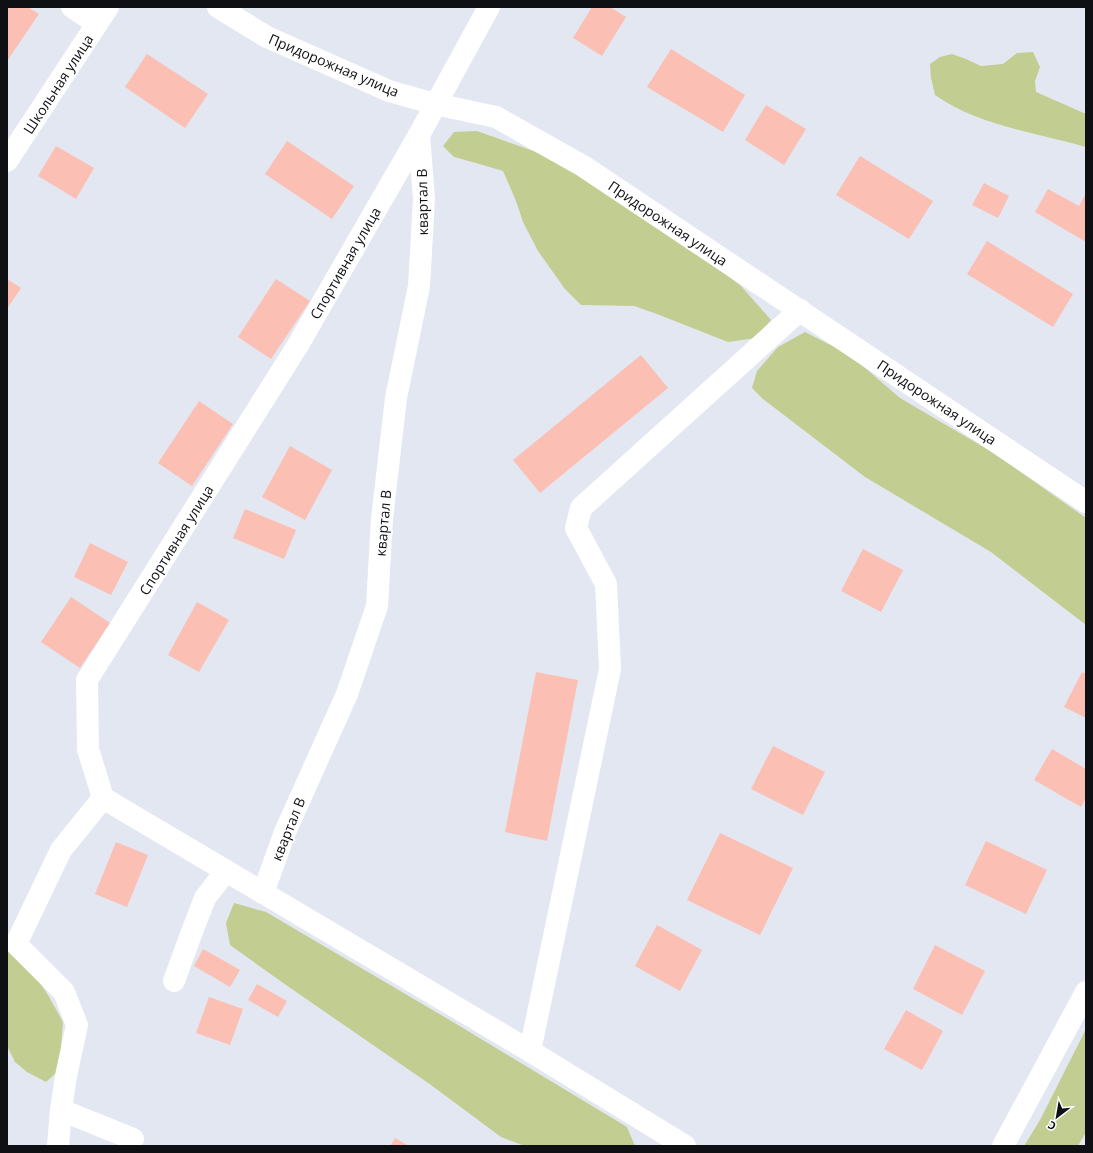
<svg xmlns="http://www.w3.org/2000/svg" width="1093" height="1153" viewBox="0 0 1093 1153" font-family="'Open Sans',sans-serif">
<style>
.green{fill:#c2cd91}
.building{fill:#fbbfb3}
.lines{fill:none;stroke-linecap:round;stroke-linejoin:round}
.minor{stroke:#fff;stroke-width:22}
.labels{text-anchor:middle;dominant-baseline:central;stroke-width:4;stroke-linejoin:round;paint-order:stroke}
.street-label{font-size:14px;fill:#0e1013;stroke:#fff}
</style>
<rect width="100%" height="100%" fill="#e3e7f2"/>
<g class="green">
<path d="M1033,52L1040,67L1035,81L1036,92L1086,114V147C1035,132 979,126 935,95L931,78L930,64L940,57L952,54L966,59L981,66L1003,64L1017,53Z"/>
<path d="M477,131L536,152L601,186L705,258L741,286L771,320L756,338L728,342L657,314L634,306L581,305L565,289L538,251L523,222L516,201L503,171L476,163L454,157L443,146L454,132Z"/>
<path d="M805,332L850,355L900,398L992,452L1086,518V625L991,552L865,477L763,399L752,388L757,371L778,347Z"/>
<path d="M234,903L266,912L453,1022L627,1127L635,1146H525L501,1137L431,1085L286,985L230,945L226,923Z"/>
<path d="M7,949L29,967L48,995L63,1022L59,1070L46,1082L27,1072L15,1062L7,1046Z"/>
<path d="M1086,1029V1132L1078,1146H1024L1040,1120Z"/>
</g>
<g class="building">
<path d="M7,7H28L39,14L7,61Z"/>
<path d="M592,7H610L626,17L602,56L573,38Z"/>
<path d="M671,49L745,95L723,132L647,87Z"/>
<path d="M147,54L208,94L185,128L125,87Z"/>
<path d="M766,105L806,129L784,165L745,140Z"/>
<path d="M287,141L354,186L332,219L265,174Z"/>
<path d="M56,146L94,168L76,199L38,176Z"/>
<path d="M860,156L933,201L909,239L836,195Z"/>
<path d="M984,183L1009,196L998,218L972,205Z"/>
<path d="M1048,189L1079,206L1086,193V242L1035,212Z"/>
<path d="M987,241L1073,294L1053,327L967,274Z"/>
<path d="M7,279L21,288L7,309Z"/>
<path d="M276,279L310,301L271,359L238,337Z"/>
<path d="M641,355L668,388L540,493L513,460Z"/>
<path d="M199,401L233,424L192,486L158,463Z"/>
<path d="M290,446L332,470L305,520L262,497Z"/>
<path d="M245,509L296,530L284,559L233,538Z"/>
<path d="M90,543L128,562L111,595L74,577Z"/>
<path d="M863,549L903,570L881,612L841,591Z"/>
<path d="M71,597L110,623L80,668L41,642Z"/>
<path d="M197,602L229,620L199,672L168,655Z"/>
<path d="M536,672L578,680L547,841L505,832Z"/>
<path d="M1082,672L1086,674V718L1064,707Z"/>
<path d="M773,746L825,772L803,815L751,789Z"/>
<path d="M1052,749L1086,769V798L1081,807L1034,780Z"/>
<path d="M720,833L793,868L760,935L687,900Z"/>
<path d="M986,841L1047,870L1026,914L965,885Z"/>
<path d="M116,842L148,855L127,907L95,894Z"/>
<path d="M657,925L702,950L680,991L635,966Z"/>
<path d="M935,945L985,971L962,1015L913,989Z"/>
<path d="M203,949L240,970L230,987L194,966Z"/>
<path d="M257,984L287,1001L278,1017L248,1000Z"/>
<path d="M209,997L243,1009L230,1045L196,1033Z"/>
<path d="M906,1010L943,1031L922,1070L884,1049Z"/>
<path d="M395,1138L409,1146H390Z"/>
</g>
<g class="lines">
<g class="minor">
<path d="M72,7L97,24"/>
<path d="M218,7L267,37L389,91L435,104L496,117L583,166L1086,502"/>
<path d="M489,7L419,135L298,345L87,680L88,749L103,798L530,1051L685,1146"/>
<path d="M7,161L108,7"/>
<path d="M263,893L285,832L347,694L377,606L382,519L396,398L419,286L424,199L419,135"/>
<path d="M174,981L190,937L205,898L226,871"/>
<path d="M530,1051L610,669L606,584L576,528L581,508L800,310"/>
<path d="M61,1110L133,1139"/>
<path d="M58,1146L61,1110L66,1076L77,1025L64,992L16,944L61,850L103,798"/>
<path d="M1003,1146L1086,992"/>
</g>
</g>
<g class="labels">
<g class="street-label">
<text transform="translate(334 65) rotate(23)">Придорожная улица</text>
<text transform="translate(58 84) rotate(-57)">Школьная улица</text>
<text transform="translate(422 202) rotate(-91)">квартал В</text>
<text transform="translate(668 223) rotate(34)">Придорожная улица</text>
<text transform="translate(345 263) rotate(-60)">Спортивная улица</text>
<text transform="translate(937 402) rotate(34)">Придорожная улица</text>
<text transform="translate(383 523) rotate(-85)">квартал В</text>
<text transform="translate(176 540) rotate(-58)">Спортивная улица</text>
<text transform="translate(288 829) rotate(-68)">квартал В</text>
</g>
</g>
<rect width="1093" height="1153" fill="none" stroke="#0e1013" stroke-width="16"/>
<g transform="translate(1057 1117) rotate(211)" stroke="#ffffff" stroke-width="3" paint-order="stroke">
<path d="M0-3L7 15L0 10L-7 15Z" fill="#0e1013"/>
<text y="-6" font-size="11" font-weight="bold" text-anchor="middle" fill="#0e1013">С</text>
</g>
</svg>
